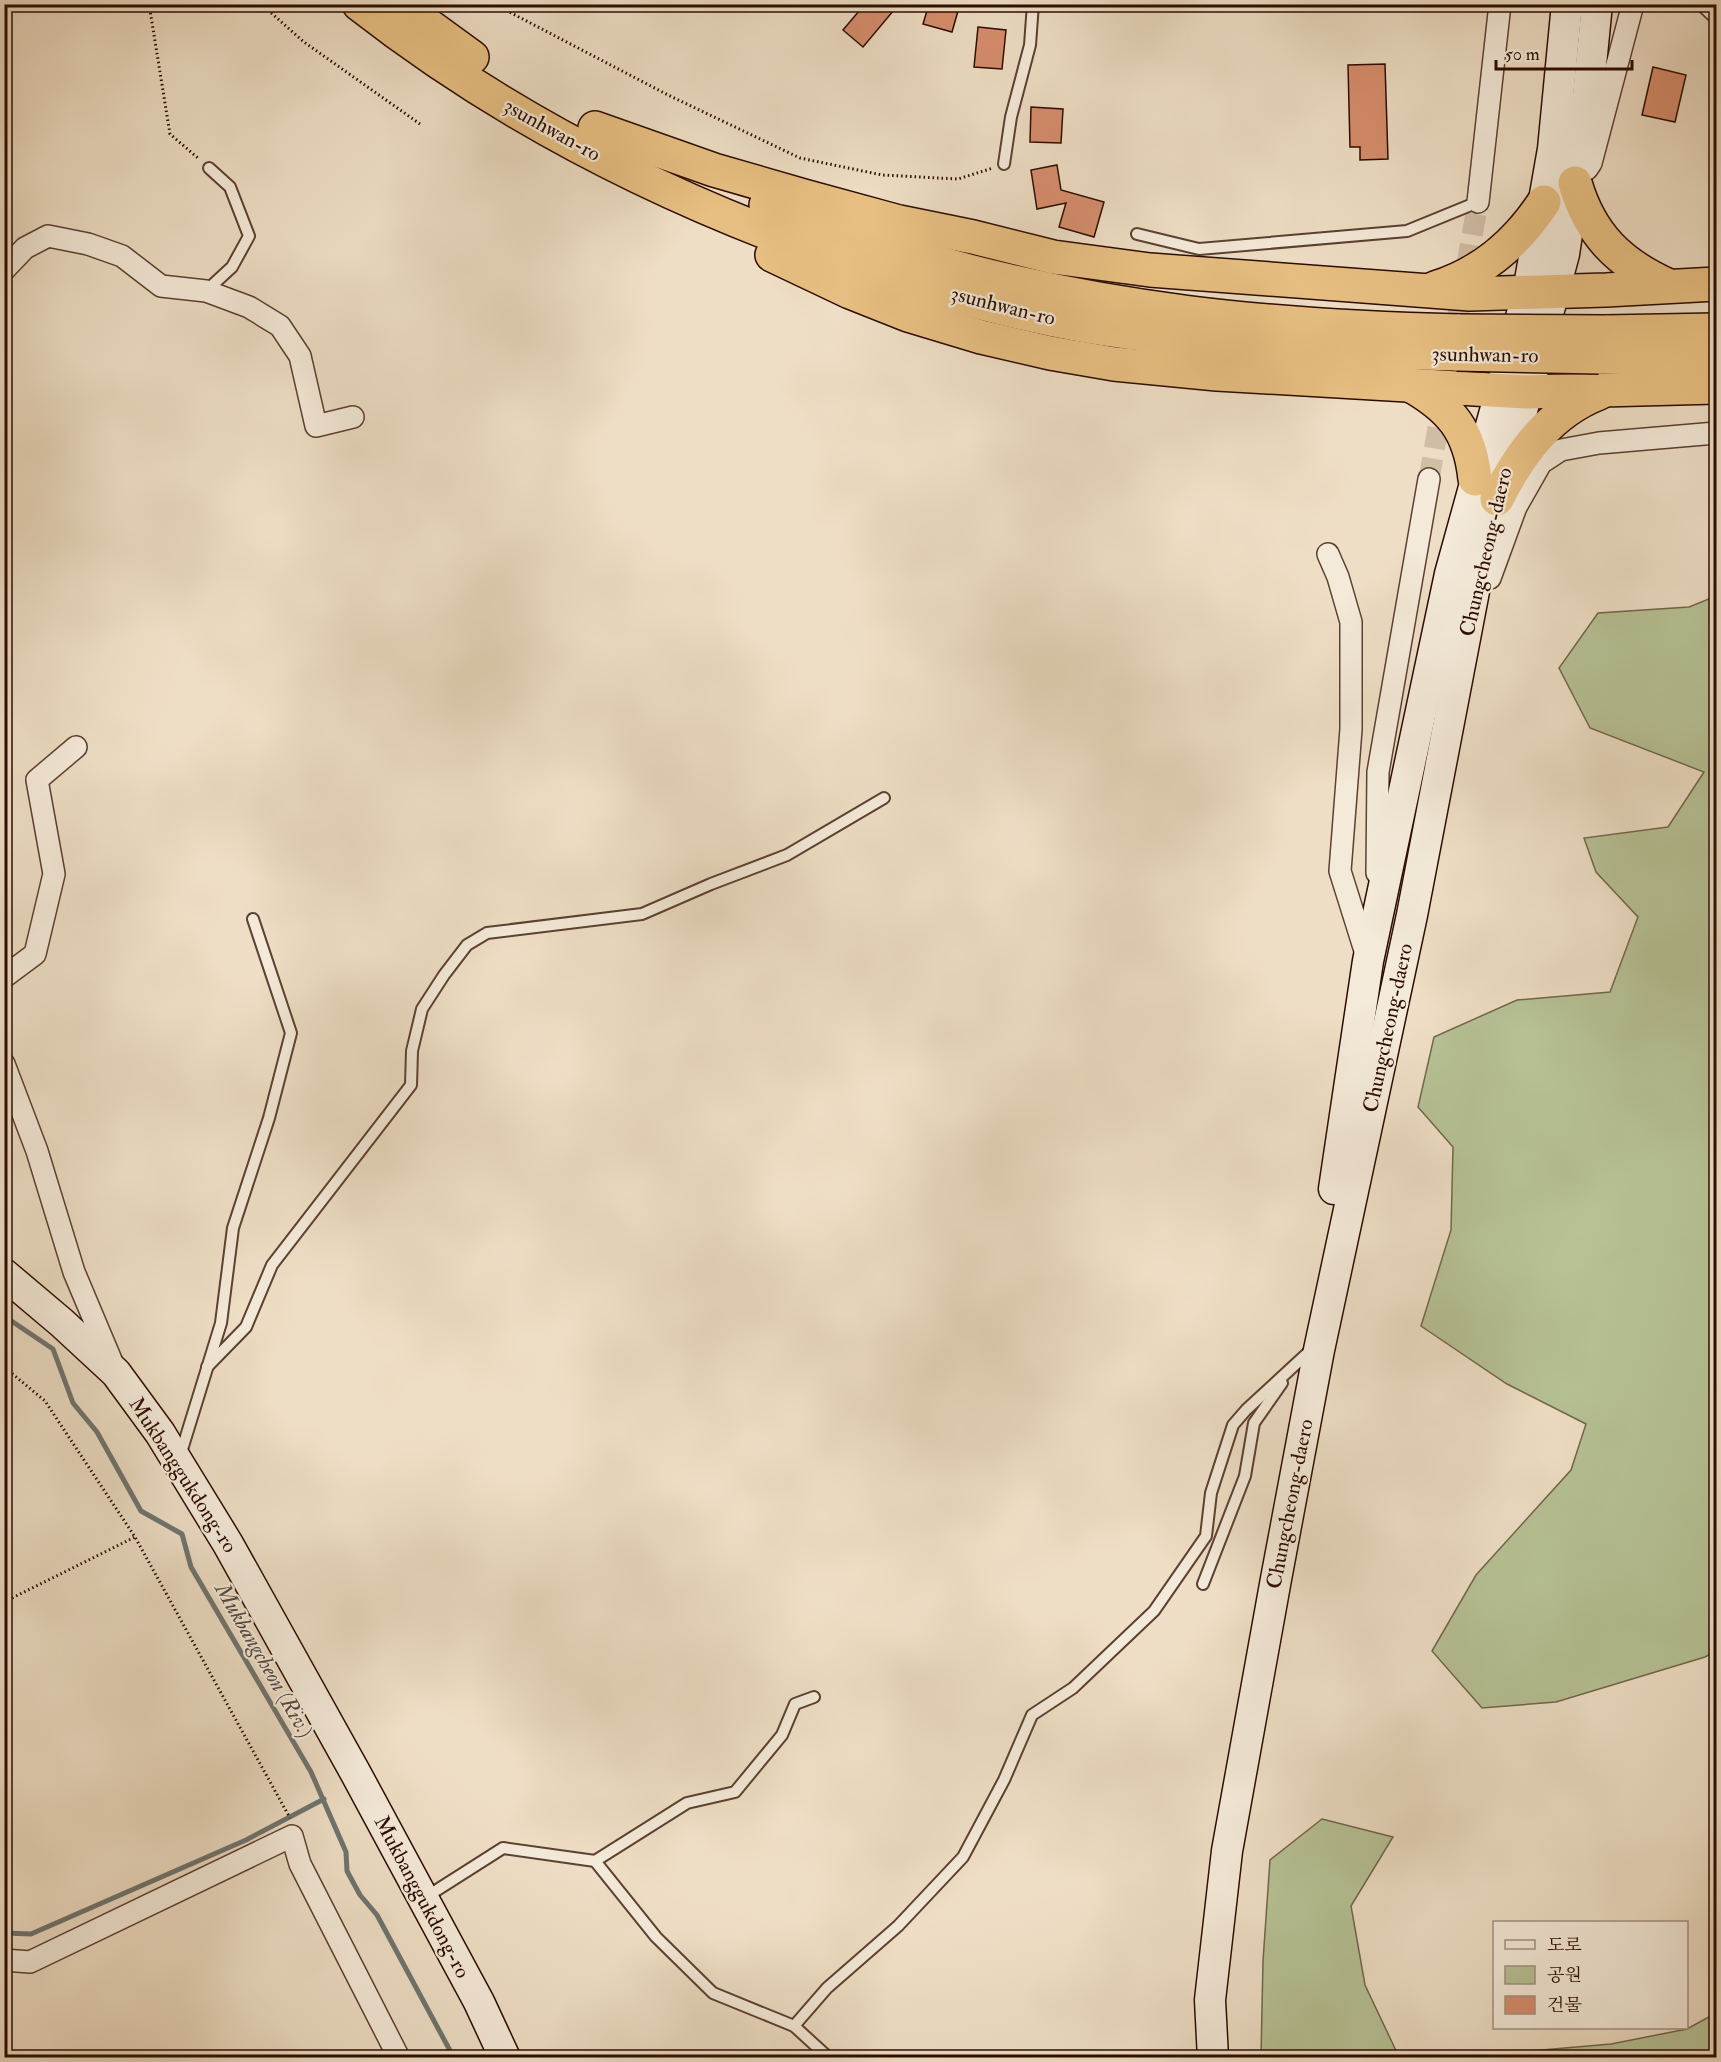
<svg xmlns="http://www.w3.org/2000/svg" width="1721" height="2062" viewBox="0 0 1721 2062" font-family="'IM FELL Double Pica','Noto Serif KR',serif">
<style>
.green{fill:#b6c296;stroke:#71674b;stroke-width:1.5}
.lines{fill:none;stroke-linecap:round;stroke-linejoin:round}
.stream{stroke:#6f7571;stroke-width:5}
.building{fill:#d78e6e;stroke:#2c0c00;stroke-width:1.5}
.street-tunnel{stroke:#d1bea7;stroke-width:21;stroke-dasharray:21 10;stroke-linecap:butt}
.lane-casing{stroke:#5c4031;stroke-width:14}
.street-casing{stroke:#5c4031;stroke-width:24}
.secondary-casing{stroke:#2c0c00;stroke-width:33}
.highway-casing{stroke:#2c0c00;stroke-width:36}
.path{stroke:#2c0c00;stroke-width:3;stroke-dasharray:1.5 3;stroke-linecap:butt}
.lane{stroke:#f4ead9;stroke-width:10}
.street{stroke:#f4ead9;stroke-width:21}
.secondary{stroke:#f4ead9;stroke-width:30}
.highway{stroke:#e7bf82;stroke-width:33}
.highway-bridge-casing{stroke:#2c0c00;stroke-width:36;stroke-linecap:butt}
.highway-bridge{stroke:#e7bf82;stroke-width:33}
.labels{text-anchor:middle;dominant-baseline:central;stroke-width:4.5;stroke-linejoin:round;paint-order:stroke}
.street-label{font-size:21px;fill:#2c0c00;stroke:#f4ead9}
.water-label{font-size:22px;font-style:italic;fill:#534942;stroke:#f4ead9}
</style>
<rect width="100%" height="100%" fill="#eedec5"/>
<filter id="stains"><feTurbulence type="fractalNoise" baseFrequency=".00333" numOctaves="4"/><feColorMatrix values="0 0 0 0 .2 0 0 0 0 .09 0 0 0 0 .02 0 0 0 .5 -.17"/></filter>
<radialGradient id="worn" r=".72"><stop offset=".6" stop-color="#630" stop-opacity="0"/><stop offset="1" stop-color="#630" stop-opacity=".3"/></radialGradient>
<g class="green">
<path d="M1716,596V1651L1705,1657L1556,1702L1482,1708L1432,1651L1476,1575L1571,1470L1586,1424L1507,1384L1421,1326L1451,1230L1453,1147L1418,1107L1434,1037L1517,1000L1610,992L1638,917L1596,872L1584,838L1668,827L1704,772L1590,728L1559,668L1598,613L1689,607Z"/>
<path d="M1322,1819L1393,1837L1351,1906L1365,1985L1399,2057H1261L1263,1961L1270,1860Z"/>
<path d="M1716,2013V2057H1458L1611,2044L1687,2029Z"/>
</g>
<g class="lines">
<g class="stream">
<path d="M4,1316L53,1349L73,1403L97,1432L141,1511L182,1534L191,1567L311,1772L346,1852L347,1871L360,1895L377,1915L454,2058"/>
<path d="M4,1933L31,1934L246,1840L324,1799"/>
</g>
</g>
<g class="building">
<path d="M865,4H899L863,47L843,30Z"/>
<path d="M929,4H960L952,32L923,24Z"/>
<path d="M978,27L1006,30L1002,69L974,67Z"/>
<path d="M1385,64L1388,159L1360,160V147H1350L1348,65Z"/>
<path d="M1653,67L1686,75L1675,122L1642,115Z"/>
<path d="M1031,107L1063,109L1061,143L1030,142Z"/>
<path d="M1057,165L1061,190L1104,202L1094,237L1059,227L1066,203L1037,209L1031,170Z"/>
</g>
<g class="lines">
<path class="street-tunnel" d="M1429,479L1478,202"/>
<defs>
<g id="lane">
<path d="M1700,4L1716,19"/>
<path d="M1004,164L1011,117L1030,45L1033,4"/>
<path d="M1137,234L1199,249L1407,231L1478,202"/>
<path d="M206,291L232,267L249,236L230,187L209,168"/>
<path d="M207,1367L246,1327L272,1265L411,1085L412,1051L422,1009L444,975L467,945L487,933L642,914L711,884L787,855L884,798"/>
<path d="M180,1456L221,1323L233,1228L269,1118L291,1033L253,919"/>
<path d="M1203,1584L1245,1476L1254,1423L1282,1383"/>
<path d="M595,1861L687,1803L735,1792L782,1735L795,1704L814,1697"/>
<path d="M426,1897L503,1848L595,1861L656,1937L713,1993L794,2026L829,2058"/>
<path d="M794,2026L827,1988L898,1926L963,1857L1004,1780L1032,1715L1073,1688L1154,1611L1206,1536L1211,1493L1233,1425L1246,1410L1310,1351"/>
</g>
<g id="street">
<path d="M1587,169L1591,163L1633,4"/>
<path d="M1478,202L1500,4"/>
<path d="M4,270L25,248L48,236L88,244L122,256L161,286L206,291L249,307L280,326L300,356L316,426L353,417"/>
<path d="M1328,554L1338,577L1351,622V729L1340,871L1367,957"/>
<path d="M1490,578L1516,507L1541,463L1561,450L1599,443L1716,433"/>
<path d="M1377,873L1378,772L1429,479"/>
<path d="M4,977L35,954L54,874L37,780L76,747"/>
<path d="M4,1064L37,1151L74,1272L114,1367"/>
<path d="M4,1960L30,1962L292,1836L300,1864L399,2058"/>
</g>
<g id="secondary">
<path d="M1334,1189L1368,961L1450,574L1528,292L1553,149L1567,4"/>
<path d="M4,1274L62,1323L116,1373L160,1433L228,1544L355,1772L479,2002L505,2058"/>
<path d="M1213,2058L1210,2000L1227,1851L1276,1579L1319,1350L1412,915L1475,586L1564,254L1588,95L1597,4"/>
</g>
<g id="highway">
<path d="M359,4C506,119 676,204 853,264C929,290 1007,312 1086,326C1208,346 1333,351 1457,354"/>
<path d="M399,4L472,57"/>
<path d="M595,128L714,170L804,196L899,222L973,237L1053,257L1150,270L1470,294L1606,290L1716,284"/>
<path d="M1575,183C1590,235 1620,264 1669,286"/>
<path d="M766,205C817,227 868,243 921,258C1100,310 1274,327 1460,331"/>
<path d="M772,255L850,292L908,315L981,337L1050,353L1114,364L1217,374L1526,392L1716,387"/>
<path d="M1435,288C1483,273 1517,243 1544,202"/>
<path d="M1605,332L1716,330"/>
<path d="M1599,357L1716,356"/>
<path d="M1410,385C1451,408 1470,431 1475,479"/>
<path d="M1497,499C1520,453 1550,412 1599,393"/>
</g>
</defs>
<use href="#lane" class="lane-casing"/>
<use href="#street" class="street-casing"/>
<use href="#secondary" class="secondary-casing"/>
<use href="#highway" class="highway-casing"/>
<g class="path">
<path d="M149,4L170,134L199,159"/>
<path d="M261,4L304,42L420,124"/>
<path d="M494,4L668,95L800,158L882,175L958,179L993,168"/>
<path d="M4,1371H9L45,1401L135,1537L290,1818"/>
<path d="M4,1602L135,1537"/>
</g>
<use href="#lane" class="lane"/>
<use href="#street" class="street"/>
<use href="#secondary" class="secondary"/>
<use href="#highway" class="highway"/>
<defs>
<g id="highway-bridge">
<path d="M1460,331L1605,332"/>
<path d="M1457,354L1599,357"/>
</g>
</defs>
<use href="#highway-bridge" class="highway-bridge-casing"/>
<use href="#highway-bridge" class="highway-bridge"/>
</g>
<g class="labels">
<g class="street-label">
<text transform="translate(552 130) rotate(29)">3sunhwan-ro</text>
<text transform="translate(1003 306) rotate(14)">3sunhwan-ro</text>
<text transform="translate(1485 355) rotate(1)">3sunhwan-ro</text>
<text transform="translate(1486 552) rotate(-77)">Chungcheong-daero</text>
<text transform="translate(1388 1028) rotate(-78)">Chungcheong-daero</text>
<text transform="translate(183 1475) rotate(57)">Mukbanggukdong-ro</text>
<text transform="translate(1290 1504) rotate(-79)">Chungcheong-daero</text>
<text transform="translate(422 1897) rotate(62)">Mukbanggukdong-ro</text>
</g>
<g class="water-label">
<text transform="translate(264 1660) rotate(60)">Mukbangcheon (Riv.)</text>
</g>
</g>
<rect width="1721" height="2062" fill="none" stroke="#eedec5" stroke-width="24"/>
<rect x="6" y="6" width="1709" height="2050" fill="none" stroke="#2c0c00" stroke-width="3"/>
<rect x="12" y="12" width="1697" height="2038" fill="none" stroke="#2c0c00" stroke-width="1.5"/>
<rect x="1493" y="1921" width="195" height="108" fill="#f4ead9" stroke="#a49182" stroke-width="1.5"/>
<rect x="1505" y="1940" width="30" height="9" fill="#f4ead9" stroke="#a49182" stroke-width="1.5"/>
<text x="1547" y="1951" font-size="18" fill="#2c0c00">도로</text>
<rect x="1505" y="1966" width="30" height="18" fill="#b6c296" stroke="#a49182" stroke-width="1.5"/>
<text x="1547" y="1981" font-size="18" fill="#2c0c00">공원</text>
<rect x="1505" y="1996" width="30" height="18" fill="#d78e6e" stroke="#a49182" stroke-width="1.5"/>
<text x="1547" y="2011" font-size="18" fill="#2c0c00">건물</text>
<path d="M1496 60v9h136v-9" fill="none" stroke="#2c0c00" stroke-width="3"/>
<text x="1505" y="60" font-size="18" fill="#2c0c00" stroke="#f4ead9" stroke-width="4.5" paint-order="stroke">50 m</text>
<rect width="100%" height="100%" filter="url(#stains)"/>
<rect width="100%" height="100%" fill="url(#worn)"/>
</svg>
